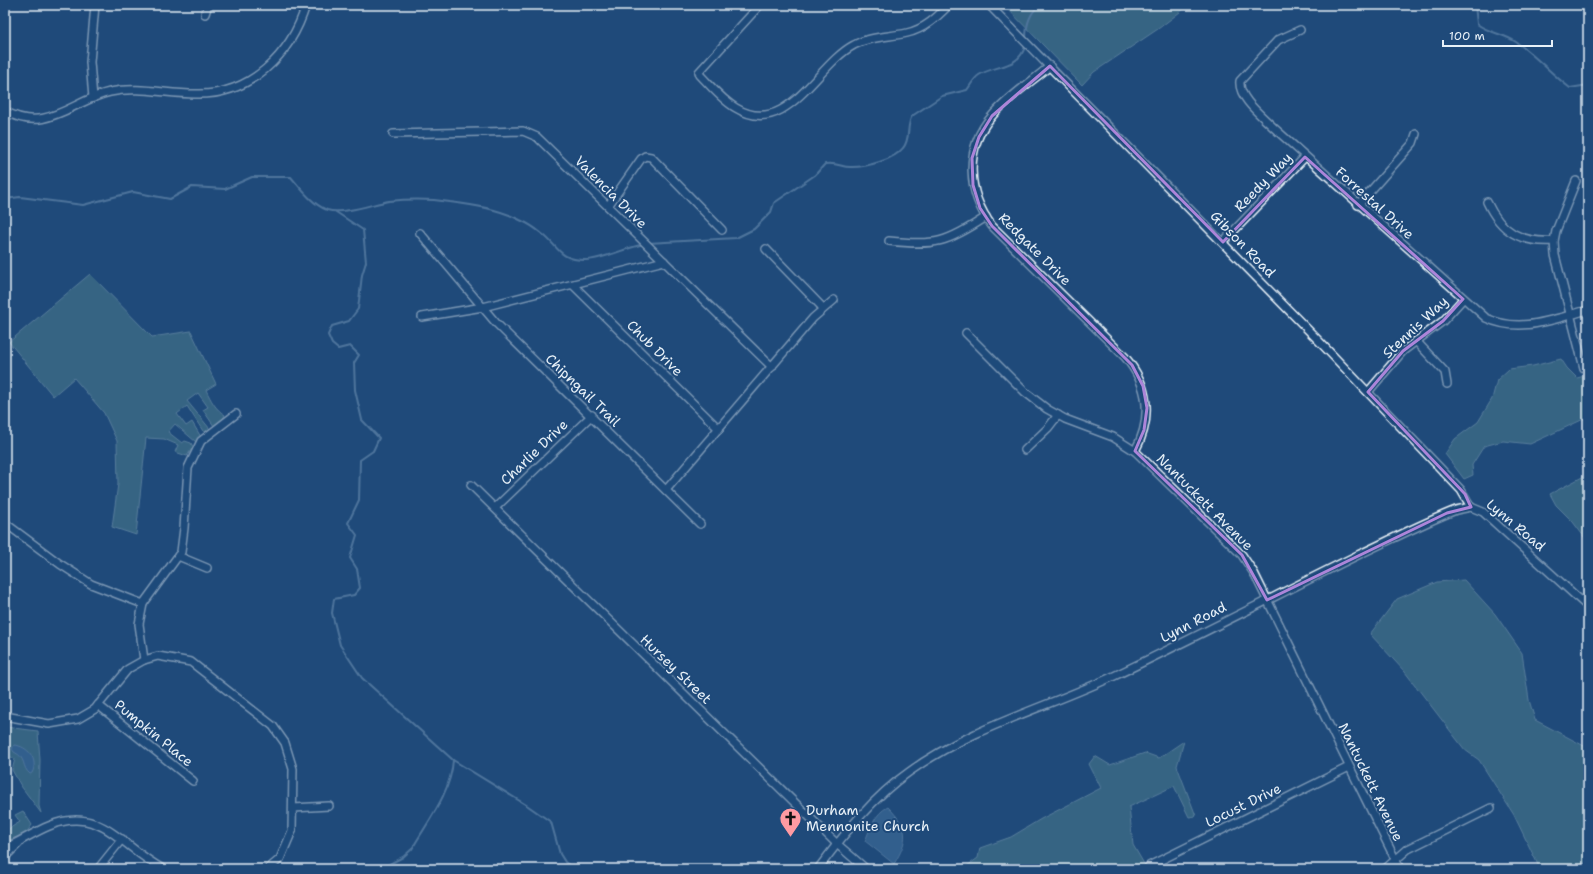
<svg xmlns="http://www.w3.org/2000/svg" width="1593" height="874" viewBox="0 0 1593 874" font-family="'Shantell Sans',sans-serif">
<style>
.green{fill:#52848f;stroke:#9dbac4}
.water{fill:#4978a5;stroke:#89a8c6}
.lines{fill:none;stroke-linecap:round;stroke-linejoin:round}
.stream{stroke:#89a8c6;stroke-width:2}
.minor-casing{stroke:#e8f1f8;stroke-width:10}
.minor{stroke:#1f4a7a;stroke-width:7}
.marked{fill:none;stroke:#ac85d9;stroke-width:3;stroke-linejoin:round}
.labels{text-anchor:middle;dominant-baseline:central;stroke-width:4;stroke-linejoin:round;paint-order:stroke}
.street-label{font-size:14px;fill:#e8f1f8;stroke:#1f4a7a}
.poi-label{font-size:14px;fill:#e8f1f8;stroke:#1f4a7a;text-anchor:start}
</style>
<rect width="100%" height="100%" fill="#1f4a7a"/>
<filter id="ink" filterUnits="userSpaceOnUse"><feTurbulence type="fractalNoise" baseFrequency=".025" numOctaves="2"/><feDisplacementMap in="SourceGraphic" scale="8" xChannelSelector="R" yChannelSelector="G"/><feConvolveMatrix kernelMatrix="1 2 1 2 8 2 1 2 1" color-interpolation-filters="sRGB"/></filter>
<g filter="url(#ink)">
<g class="green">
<path d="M1004,5H1189L1158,29L1094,72L1082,85Z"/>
<path d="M90,274L152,337L191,331L216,384L206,390C211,400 215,409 225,415L223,419L214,426L203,410L208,407L198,393L187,401L210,429L206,432L203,431L187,406L177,414L186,426L192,422L201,437L196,442L175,424L168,432L182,443L185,441L191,443L193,447L187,456L175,452L178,445L164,439L146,438L136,535L112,527L118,484L117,441L104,413L74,378L53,396L9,342Z"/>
<path d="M1561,359L1567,368L1577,378L1588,375V417L1530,444L1503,441L1484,446L1472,465L1473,475L1464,479L1445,454L1455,439L1478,422L1492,399L1497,380L1509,369L1533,366Z"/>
<path d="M1588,474V542L1573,522L1556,505L1550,494Z"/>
<path d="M1464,580L1495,614L1522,653L1529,700L1535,720L1588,748V869H1540L1514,815L1479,760L1465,750L1405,672L1370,634L1397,599L1437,582Z"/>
<path d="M5,727L38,731L40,760L39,806L41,813L21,786L12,770L15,759L5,754Z"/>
<path d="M1184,741L1177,766L1196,816L1189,817L1174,786L1129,807L1133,845L1147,869H963L978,858L980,848L1011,837L1041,819L1101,788L1089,764L1095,756L1110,765L1145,753L1159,758Z"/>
<path d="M23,811L32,825L26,833L5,842V831L20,822L15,815Z"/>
</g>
<g class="water">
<path d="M14,745C28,746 39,760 32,773L30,774C21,767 27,758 14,752L12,749Z"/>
<path d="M888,807C909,828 909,839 894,864L865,841C870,829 875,813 888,807Z"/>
</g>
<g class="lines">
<g class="stream">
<path d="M1475,5L1477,24C1489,33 1504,34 1516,42C1535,55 1551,74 1570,88L1588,85"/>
<path d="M1026,39C1026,27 1029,13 1040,5"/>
<path d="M5,199L20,197L83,205L133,192L170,199L192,187L225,189L252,177H291C301,189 312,204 327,210C343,215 372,204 389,201C409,199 431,199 450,202C473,205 500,209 520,220C527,223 535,228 541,233C559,246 558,260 585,260C599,261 628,247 644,244"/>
<path d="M5,207L9,224L5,231"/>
<path d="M336,212L363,230L366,262L362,275L358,309L349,321L332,326L328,335L332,344L338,349L350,346L359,355L354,363L355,390L362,420L379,438L373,451L360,460L359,500L348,523L357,535L350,558L357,569L360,588L354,595L334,599L332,613L340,645L362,678L453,760L528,806L551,822L560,854L565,862L574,869"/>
<path d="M648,243L736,238L754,229L771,212L774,203L815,175L825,164C838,162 842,168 852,167C866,167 894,160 903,148C911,139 906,125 912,116L942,96L967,90C971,85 974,78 979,75C995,65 1020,68 1025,46"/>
<path d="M380,869L403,857L412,849C428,821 451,793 453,760"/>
<path d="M1579,869L1588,860"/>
</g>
<defs>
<g id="minor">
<path d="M760,5L699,72L700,75C711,86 722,100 736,108C787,139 816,65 854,45C870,36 890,37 907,33C925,29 937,17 949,5"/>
<path d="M989,5L1317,339L1461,490L1471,507"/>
<path d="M205,14L208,5"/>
<path d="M1300,30L1278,40L1240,81C1238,98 1262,116 1273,127L1486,318C1521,334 1553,319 1588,310"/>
<path d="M1050,66C1031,82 1008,97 992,116C964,148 967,193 992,226L1125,357C1149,385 1153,418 1135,451"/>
<path d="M93,98L90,62L95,5"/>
<path d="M5,111C46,135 73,100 110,92C138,86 166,94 195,94C250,96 291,55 306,5"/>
<path d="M393,134L523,131L537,137L772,367"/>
<path d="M1576,181L1556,231L1554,241L1555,255L1584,368"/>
<path d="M1487,202C1501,232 1521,243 1554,241"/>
<path d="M1358,205L1413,143L1416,134"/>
<path d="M608,206L641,159L645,156L651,157L722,230"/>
<path d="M420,233L496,323L700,524"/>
<path d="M889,241C935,246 947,243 986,217"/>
<path d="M1223,242L1305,157"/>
<path d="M766,249L823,308"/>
<path d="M573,285L719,429"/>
<path d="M422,317L483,307L664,261"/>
<path d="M966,333L1025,392L1047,409L1065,419L1113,437L1135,451L1242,555L1254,573L1400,869"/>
<path d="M1416,341L1445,372L1447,384"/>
<path d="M1368,392L1403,351L1443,321L1463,299"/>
<path d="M1025,450L1048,428L1058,415"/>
<path d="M471,485L837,844L866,869"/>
<path d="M666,490L813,318L834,300"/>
<path d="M495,508L592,415"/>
<path d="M5,523L60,564L91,584L143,604"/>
<path d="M178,556L207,568"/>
<path d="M144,660L139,624L143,604L181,552L184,528L188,468L201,441L236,414"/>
<path d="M98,705L193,781"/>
<path d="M5,716L49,724L78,719L95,709L128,669L144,660L158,656L191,662L273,726L285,743L293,769L292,831L280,859L268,869"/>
<path d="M293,808L329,806"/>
<path d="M5,848C20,842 34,832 49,826C101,804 122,848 163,869"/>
<path d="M5,857L19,843"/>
<path d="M1149,866L1349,767"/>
<path d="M98,869L122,839"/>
<path d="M818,869C844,834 873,797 909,772C971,727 1046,708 1114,676C1196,637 1277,595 1358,555C1390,540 1423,523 1456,510L1471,507L1483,512L1588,607"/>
<path d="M1385,869L1408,849L1491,808"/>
</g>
</defs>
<use href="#minor" class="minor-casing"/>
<use href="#minor" class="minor"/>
</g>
</g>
<path d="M0 0H1593V874H0ZM1050,66L1223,242L1305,157L1463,299L1443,321L1403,351L1368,392L1465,494L1471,507L1447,513L1267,600L1242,555L1135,451L1144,430L1147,408L1143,386L1132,365L992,226L980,208L973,185L972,158L979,137L992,116Z" fill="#1f4a7a" fill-opacity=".55" fill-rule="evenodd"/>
<path class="marked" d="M1050,66L1223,242L1305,157L1463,299L1443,321L1403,351L1368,392L1465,494L1471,507L1447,513L1267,600L1242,555L1135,451L1144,430L1147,408L1143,386L1132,365L992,226L980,208L973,185L972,158L979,137L992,116Z"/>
<defs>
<symbol id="church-pin" viewBox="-11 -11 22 30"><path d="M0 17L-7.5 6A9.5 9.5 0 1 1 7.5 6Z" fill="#ff9aa2" stroke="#1f4a7a"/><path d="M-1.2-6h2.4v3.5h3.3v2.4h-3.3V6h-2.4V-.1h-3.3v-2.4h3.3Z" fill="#111"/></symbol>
</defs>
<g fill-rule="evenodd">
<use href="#church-pin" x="778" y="806" width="25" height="34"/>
</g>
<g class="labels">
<g class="street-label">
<text transform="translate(1263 182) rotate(-46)">Reedy Way</text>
<text transform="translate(611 192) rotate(45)">Valencia Drive</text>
<text transform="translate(1375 203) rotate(42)">Forrestal Drive</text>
<text transform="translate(1243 244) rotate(46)">Gibson Road</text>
<text transform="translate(1035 249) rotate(45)">Redgate Drive</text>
<text transform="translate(1415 327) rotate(-43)">Stennis Way</text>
<text transform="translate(655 348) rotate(45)">Chub Drive</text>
<text transform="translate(583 390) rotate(44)">Chipngail Trail</text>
<text transform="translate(534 452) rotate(-44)">Charlie Drive</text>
<text transform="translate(1205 502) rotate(45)">Nantuckett Avenue</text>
<text transform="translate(1516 525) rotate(40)">Lynn Road</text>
<text transform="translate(1193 622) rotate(-27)">Lynn Road</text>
<text transform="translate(676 669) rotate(44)">Hursey Street</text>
<text transform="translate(154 733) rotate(39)">Pumpkin Place</text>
<text transform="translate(1371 782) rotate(64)">Nantuckett Avenue</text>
<text transform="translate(1243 805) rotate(-26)">Locust Drive</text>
</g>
<g class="poi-label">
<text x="806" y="810">Durham<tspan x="806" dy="16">Mennonite Church</tspan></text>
</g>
</g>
<rect width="1593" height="874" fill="none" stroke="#1f4a7a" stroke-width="20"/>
<rect x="10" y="10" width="1573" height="854" fill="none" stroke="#e8f1f8" stroke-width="1.5" filter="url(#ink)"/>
<path d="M1443 40v6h109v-6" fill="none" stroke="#e8f1f8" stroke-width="2"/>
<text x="1449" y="40" font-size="12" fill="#e8f1f8" stroke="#1f4a7a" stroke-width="3" paint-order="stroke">100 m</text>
</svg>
